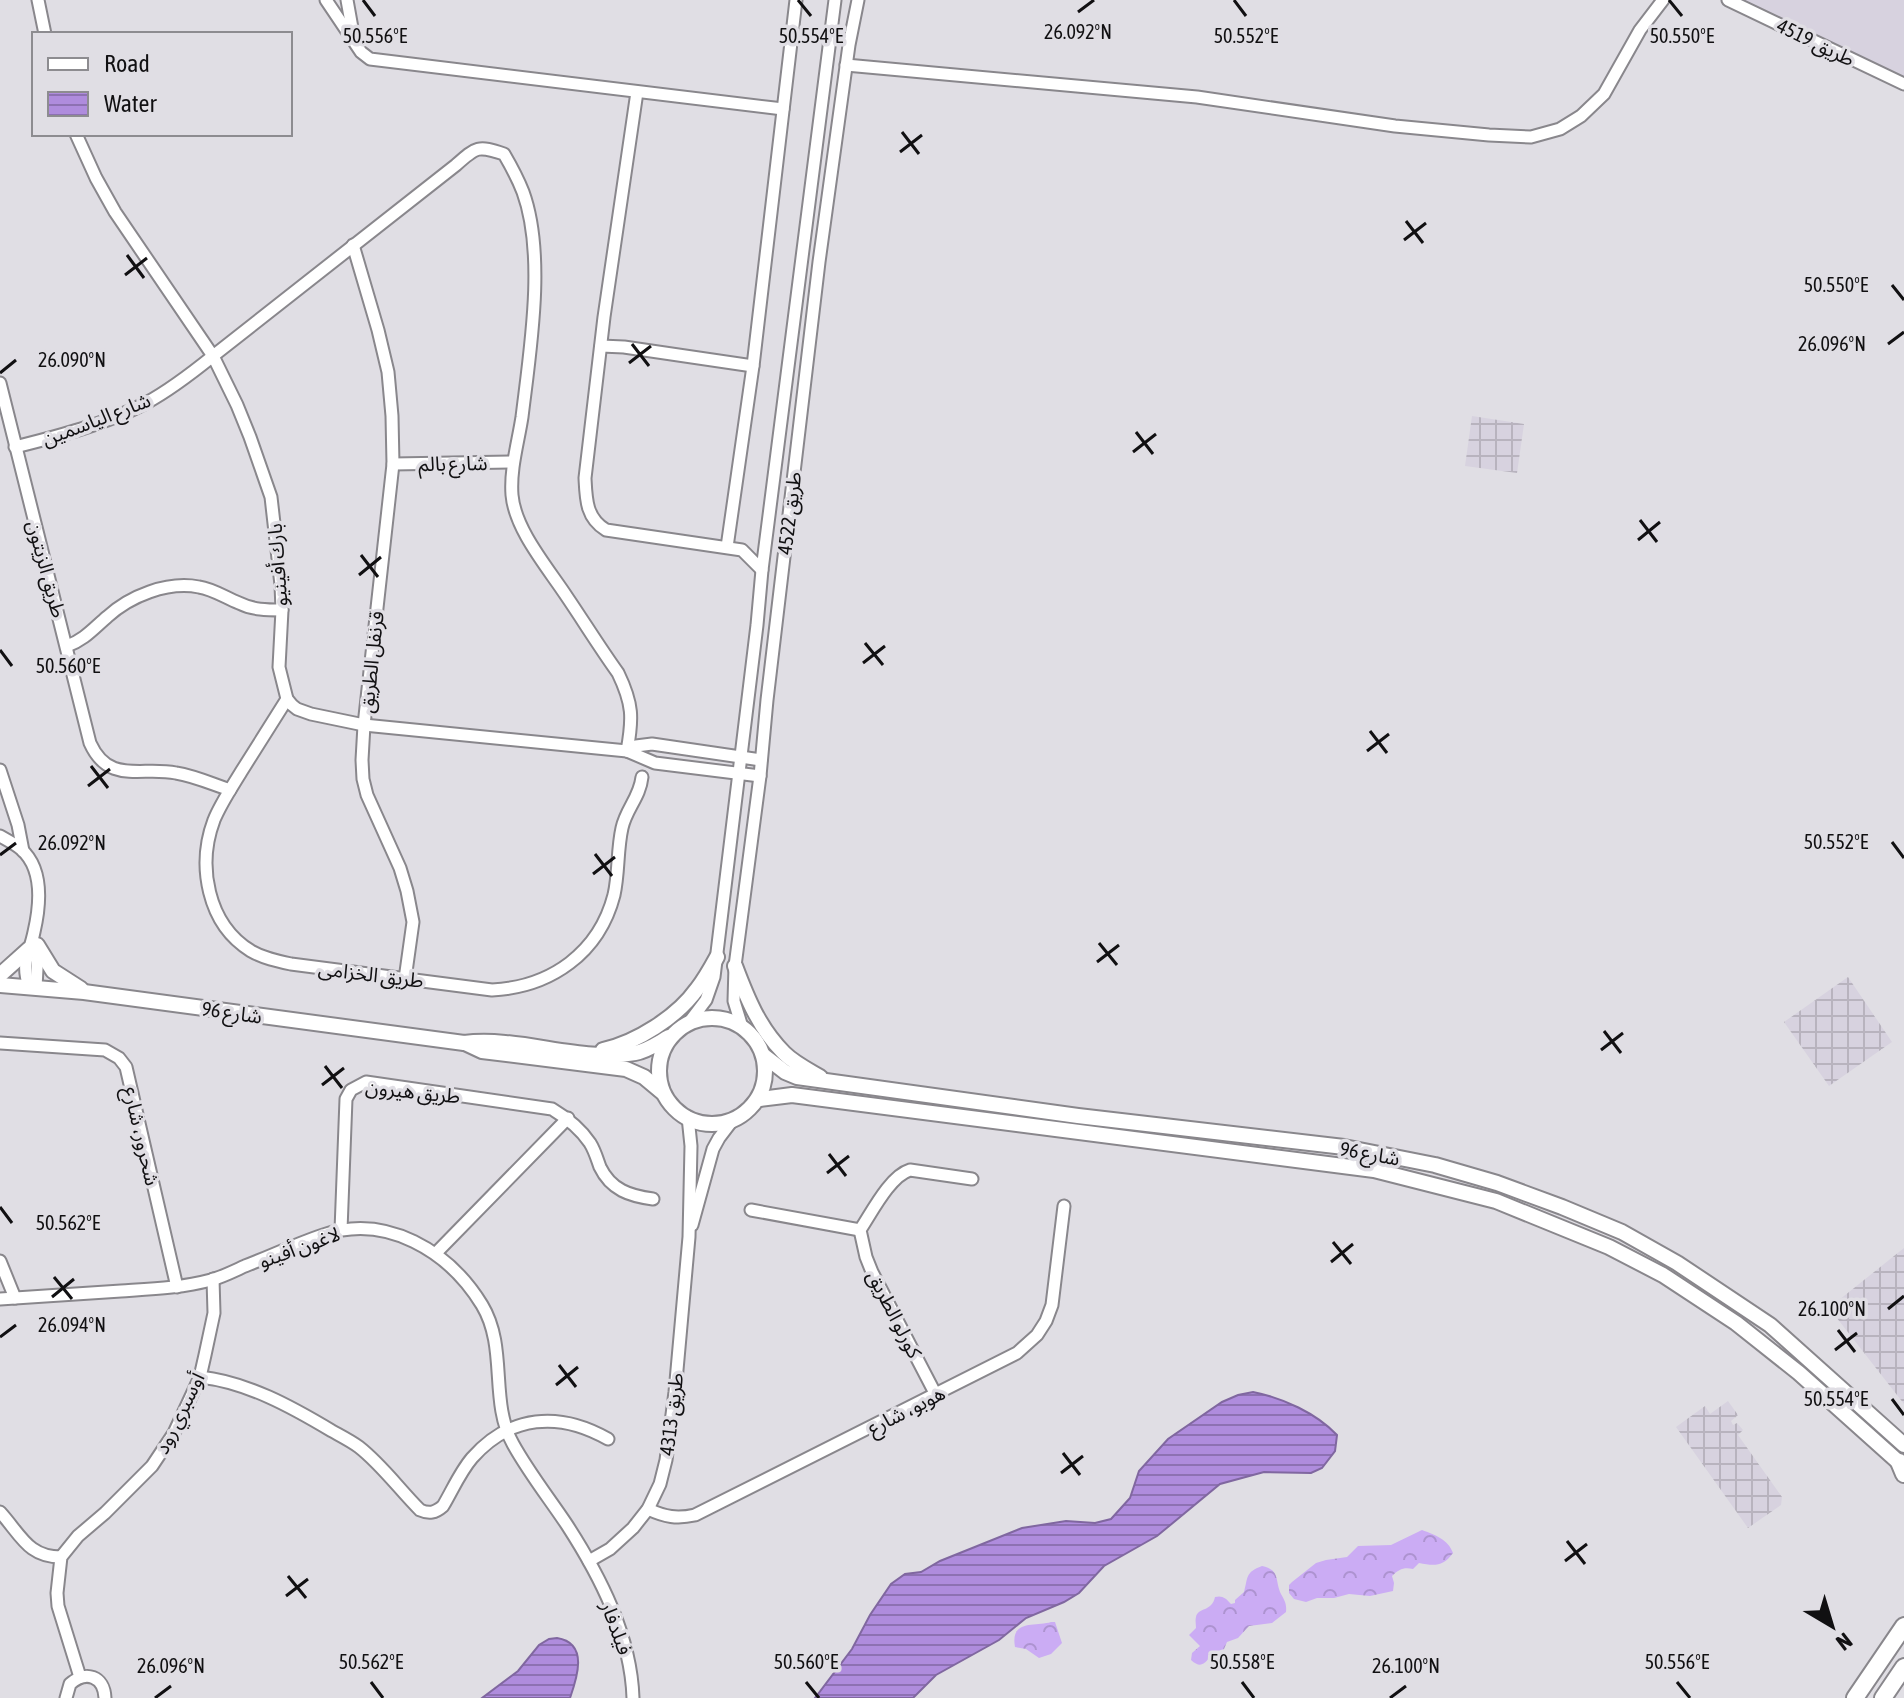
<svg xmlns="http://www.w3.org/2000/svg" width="1904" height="1698" viewBox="0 0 1904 1698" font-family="'Asap Condensed','Noto Sans Arabic',sans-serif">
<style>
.built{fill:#d7d2df}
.industrial{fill:url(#industrial-grid)}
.forest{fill:url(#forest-crowns)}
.water{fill:url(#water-rules);stroke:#8067a0;stroke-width:2}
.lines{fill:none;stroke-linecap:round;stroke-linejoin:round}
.street-casing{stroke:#89878c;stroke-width:15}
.secondary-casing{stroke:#89878c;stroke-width:18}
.primary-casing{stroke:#89878c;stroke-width:20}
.street{stroke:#fff;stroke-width:11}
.secondary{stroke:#fff;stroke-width:14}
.primary{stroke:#fff;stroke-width:16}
.ticks{fill:none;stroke:#111012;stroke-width:3}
.labels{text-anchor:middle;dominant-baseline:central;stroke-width:7;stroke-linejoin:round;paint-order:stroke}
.street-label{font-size:20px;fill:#111012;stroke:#e0dee4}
.ticks-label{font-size:20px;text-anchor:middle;fill:#111012;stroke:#e0dee4;stroke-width:7;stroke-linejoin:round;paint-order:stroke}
</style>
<defs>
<pattern id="industrial-grid" width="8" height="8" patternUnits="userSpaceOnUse" patternTransform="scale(2)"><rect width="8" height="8" fill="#d7d2df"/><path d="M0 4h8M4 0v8" fill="none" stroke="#b8b3be"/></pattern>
<pattern id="forest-crowns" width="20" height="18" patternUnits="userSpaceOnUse" patternTransform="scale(2)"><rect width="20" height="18" fill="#cbacf4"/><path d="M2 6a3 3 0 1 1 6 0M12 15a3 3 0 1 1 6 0" fill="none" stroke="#ad93d0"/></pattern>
<pattern id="water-rules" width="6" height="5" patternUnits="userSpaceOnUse" patternTransform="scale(2)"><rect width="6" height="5" fill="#af8cdd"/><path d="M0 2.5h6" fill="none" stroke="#8d71b2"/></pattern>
</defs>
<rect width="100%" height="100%" fill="#e0dee4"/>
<path class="built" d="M1734,0H1904V81Z"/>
<g class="industrial">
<path d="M1472,416L1524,424L1517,473L1465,466Z"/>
<path d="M1848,977L1892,1042L1829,1086L1784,1022Z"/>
<path d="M1904,1248V1404L1829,1308Z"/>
<path d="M1728,1401L1738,1415L1731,1421L1733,1425L1737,1423L1743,1430L1738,1435L1782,1497L1781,1505L1748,1528L1676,1427L1705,1406L1710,1414Z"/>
</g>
<g class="forest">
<path d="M1422,1530C1435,1535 1448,1539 1453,1553C1443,1567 1434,1566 1419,1563L1413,1569C1404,1567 1399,1569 1392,1576L1394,1583L1393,1591L1370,1596L1349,1594L1334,1598H1317L1306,1602L1294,1599L1289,1593V1585L1292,1582L1316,1563L1326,1560L1347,1557L1358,1546L1391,1545Z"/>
<path d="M1262,1566C1280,1570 1275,1579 1280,1592C1284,1600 1287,1603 1286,1612L1272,1623L1249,1626L1238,1638L1227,1642L1224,1649C1221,1650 1216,1651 1214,1653C1206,1660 1203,1671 1191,1660L1192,1653L1200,1646L1189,1635L1196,1628C1196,1624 1195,1621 1196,1617C1198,1607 1212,1612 1215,1597C1222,1595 1226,1598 1231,1604L1235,1603V1600L1244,1592C1248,1578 1245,1572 1262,1566Z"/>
<path d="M1051,1622H1055L1062,1643L1051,1654L1039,1658L1026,1649L1015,1647C1010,1619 1035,1627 1051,1622Z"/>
</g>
<g class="water">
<path d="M1253,1392C1283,1398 1316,1413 1337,1435L1335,1451L1322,1468L1311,1473L1264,1472L1220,1484L1157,1536L1104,1566L1079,1593L1064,1602L1026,1618L999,1640L936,1675L913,1698H815L852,1649L870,1615L891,1584L905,1574L921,1572L940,1561L1022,1528L1066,1521L1095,1523L1111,1519L1130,1498L1139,1471L1168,1439L1222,1402L1238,1395Z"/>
<path d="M557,1638C589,1643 577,1678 570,1698H482L518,1671L539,1645L549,1639Z"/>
</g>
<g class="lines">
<defs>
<g id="street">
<path d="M38,0L45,34"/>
<path d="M326,0L361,52L370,59L783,109"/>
<path d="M347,0L354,39"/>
<path d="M1728,0L1904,84"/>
<path d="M846,65L1197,97L1395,126L1489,135L1531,137L1560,129L1581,116L1604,94L1640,30L1663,0"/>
<path d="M637,92L604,317L585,478C586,499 586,518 606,530L742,550L762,570"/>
<path d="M76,134L96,178L115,212L213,356L237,405L250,437L271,497L281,585L282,610L279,667L287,699L292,705L297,709L311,714L364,725L627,751L655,763L760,776"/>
<path d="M353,245L378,330L388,372L392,416L393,464L364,725L362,760L363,779L367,795L400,868L407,891L413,922L405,979"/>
<path d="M601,346L624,347L753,366"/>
<path d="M0,383L90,743C109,785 141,766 176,773C195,776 212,784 230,790"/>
<path d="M15,447C59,436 106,424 146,403C170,390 192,373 213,356L456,165C476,147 478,145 504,154C511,166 518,179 523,192C546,255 530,351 522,417C518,443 510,469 512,495C515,530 548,568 567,597C584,622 600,648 618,673C633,704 633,718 627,751"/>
<path d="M393,464L513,462"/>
<path d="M727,547L753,366L796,0"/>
<path d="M67,646C84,640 93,629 107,617C130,596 167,581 199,587C213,589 226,598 239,603C253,610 267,610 282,610"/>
<path d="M287,699C272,723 257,747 241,772C232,787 221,803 214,820C197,865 207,924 251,951C263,958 277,961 291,964L492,990C551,987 599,953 614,895C619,873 617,850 622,828C626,809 640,797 642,777"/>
<path d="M627,751L636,746L652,744L761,760"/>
<path d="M0,770L18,825L23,851"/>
<path d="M0,836C7,840 15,844 21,849C44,869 40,906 34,932C29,956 21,962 29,987"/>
<path d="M36,988L38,949"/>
<path d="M690,1021L706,1000L714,977L757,625L762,570L835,0"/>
<path d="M742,1027L734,1001L735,966L760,776L767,700L819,262L849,45L858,0"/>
<path d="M0,1043L105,1050L119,1058L126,1067L177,1287"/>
<path d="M751,1210L860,1230"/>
<path d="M692,1225L713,1149L719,1138L732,1121"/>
<path d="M341,1230L346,1099L351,1090L366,1082L552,1109C567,1118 580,1128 590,1143C595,1151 597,1159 600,1167C611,1190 630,1196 653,1199"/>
<path d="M436,1253L568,1118"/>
<path d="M0,1261L15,1298"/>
<path d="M0,1299C40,1296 81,1294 121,1291C151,1289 181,1288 211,1280C222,1277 234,1271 245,1266C271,1256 296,1244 323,1235C386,1213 449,1251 482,1305C508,1348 489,1401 513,1444C529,1473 549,1498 567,1525C600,1576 631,1636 633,1698"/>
<path d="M200,1377C247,1382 292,1407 332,1431C341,1436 351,1441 359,1447C382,1465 399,1489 420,1510C429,1514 435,1513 443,1506C452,1491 460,1472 472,1458C510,1415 559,1411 608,1439"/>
<path d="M936,1395L872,1272L866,1257L860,1230C872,1212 890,1176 910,1170L972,1179"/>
<path d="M648,1509C665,1517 677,1519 695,1515L1017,1353L1037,1335L1046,1321L1052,1305L1064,1206"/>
<path d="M0,1512C21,1535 28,1557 61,1557"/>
<path d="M589,1561L610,1549L633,1528L648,1509L660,1484L666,1460L675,1392L689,1237L691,1146L688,1117"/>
<path d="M80,1677L58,1606L57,1593L61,1557L78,1536L105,1513L152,1466L174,1433L200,1377L205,1355L214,1313L213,1279"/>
<path d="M66,1698L70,1684C86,1670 104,1676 105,1698"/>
</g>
<g id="secondary">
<path d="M37,945L53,971L81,989"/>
<path d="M735,966C747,998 759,1028 784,1053C794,1063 808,1070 820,1077"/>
<path d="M0,975L29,949"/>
<path d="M0,985L84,992L464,1043C520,1036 581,1063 635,1053C647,1051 658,1043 669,1037"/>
<circle cx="712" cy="1071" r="53"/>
<path d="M465,1043L482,1051L626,1069L644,1077L662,1092"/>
<path d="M603,1050C636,1043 677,1017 697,989C705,979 711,968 717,957"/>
<path d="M763,1055L785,1072L797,1077L1078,1116L1344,1147L1435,1165L1497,1183L1562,1207L1622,1232L1677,1263L1770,1325L1904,1445"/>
<path d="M760,1099L792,1095L1374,1170L1496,1201L1609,1247L1663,1275L1736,1323L1799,1373L1904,1467"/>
</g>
<g id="primary">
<path d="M1899,1462L1904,1474"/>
<path d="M1855,1698L1904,1626"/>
<path d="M1883,1698L1904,1667"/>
</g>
</defs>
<use href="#street" class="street-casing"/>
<use href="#secondary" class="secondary-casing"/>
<use href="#primary" class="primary-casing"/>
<use href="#street" class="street"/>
<use href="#secondary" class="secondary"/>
<use href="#primary" class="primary"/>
</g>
<path class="ticks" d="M363,0L375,16M798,0L811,16M1234,0L1246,16M1669,0L1682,16M1078,12L1094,0M902,132L919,154M900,152L922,135M1406,221L1423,243M1404,240L1426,223M127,255L144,278M125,275L147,258M1892,285L1904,300M632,344L649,366M1888,344L1904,332M629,363L651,346M0,373L16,360M1136,432L1153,454M1133,452L1156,434M1640,520L1657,542M1638,540L1660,522M361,555L378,577M359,575L381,557M865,643L883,665M0,650L12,666M863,663L885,646M1370,731L1387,753M1367,751L1389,734M91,766L108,788M88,786L110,769M1892,842L1904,858M595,854L612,876M0,855L16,843M593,874L615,857M1099,943L1117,965M1097,962L1119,945M1604,1031L1621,1053M1601,1050L1623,1033M325,1066L342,1088M322,1085L344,1068M829,1154L846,1176M827,1173L849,1156M0,1207L12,1223M1333,1242L1351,1264M1331,1262L1353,1244M54,1277L72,1299M52,1297L74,1279M1888,1309L1904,1296M1838,1330L1855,1352M0,1337L16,1325M1835,1350L1857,1333M559,1365L576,1387M556,1385L578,1367M1892,1399L1904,1415M1063,1453L1080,1475M1061,1473L1083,1456M1567,1541L1585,1564M1565,1561L1587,1544M288,1576L306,1598M286,1596L308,1579M371,1682L383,1698M806,1682L819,1698M1242,1682L1254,1698M1677,1682L1690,1698M155,1698L171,1686M1390,1698L1406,1686"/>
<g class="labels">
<g class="street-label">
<text transform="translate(1816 42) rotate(26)">طريق 4519</text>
<text transform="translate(96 419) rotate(-21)">شارع الياسمين</text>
<text transform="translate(453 463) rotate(-1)">شارع بالم</text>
<text transform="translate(789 513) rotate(-83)">طريق 4522</text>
<text transform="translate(277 565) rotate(-94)">بارك أفينيو</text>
<text transform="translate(47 569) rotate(75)">طريق الزيتون</text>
<text transform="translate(371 662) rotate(-84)">قرنفل الطريق</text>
<text transform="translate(371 974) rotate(7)">طريق الخزامى</text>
<text transform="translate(232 1012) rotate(8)">شارع 96</text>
<text transform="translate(413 1091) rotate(6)">طريق هيرون</text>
<text transform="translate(142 1136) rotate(77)">شحرور، شارع</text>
<text transform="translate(1370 1153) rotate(10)">شارع 96</text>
<text transform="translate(299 1247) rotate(-20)">لاغون أفينو</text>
<text transform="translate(895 1314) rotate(63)">كورلو الطريق</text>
<text transform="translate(906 1410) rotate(-27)">هوبو، شارع</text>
<text transform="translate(179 1413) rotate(-64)">أوسبري رود</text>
<text transform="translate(671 1414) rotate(-83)">طريق 4313</text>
<text transform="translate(617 1628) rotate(70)">فيلدفار</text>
</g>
</g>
<g class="ticks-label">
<text x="1078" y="39">26.092°N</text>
<text x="375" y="43">50.556°E</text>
<text x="811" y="43">50.554°E</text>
<text x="1246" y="43">50.552°E</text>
<text x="1682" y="43">50.550°E</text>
<text x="1836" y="292">50.550°E</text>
<text x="1832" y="351">26.096°N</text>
<text x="72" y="367">26.090°N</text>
<text x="68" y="673">50.560°E</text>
<text x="1836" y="849">50.552°E</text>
<text x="72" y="850">26.092°N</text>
<text x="68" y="1230">50.562°E</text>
<text x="1832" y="1316">26.100°N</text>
<text x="72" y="1332">26.094°N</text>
<text x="1836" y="1406">50.554°E</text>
<text x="371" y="1669">50.562°E</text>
<text x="806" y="1669">50.560°E</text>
<text x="1242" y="1669">50.558°E</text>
<text x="1677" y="1669">50.556°E</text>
<text x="171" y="1673">26.096°N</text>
<text x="1406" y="1673">26.100°N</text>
</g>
<rect x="32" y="32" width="260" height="104" fill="#e0dee4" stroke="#8d8c90" stroke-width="2"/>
<rect x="48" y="58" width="40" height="12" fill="#ffffff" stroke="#8d8c90" stroke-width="2"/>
<text x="104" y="72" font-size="24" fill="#111012">Road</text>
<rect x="48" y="92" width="40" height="24" fill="url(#water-rules)" stroke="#8d8c90" stroke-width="2"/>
<text x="104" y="112" font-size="24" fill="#111012">Water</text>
<g transform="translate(1832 1626) rotate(142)" stroke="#e0dee4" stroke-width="6" paint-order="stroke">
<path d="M0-6L14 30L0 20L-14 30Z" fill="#111012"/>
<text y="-12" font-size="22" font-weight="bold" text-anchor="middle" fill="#111012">N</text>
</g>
</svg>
